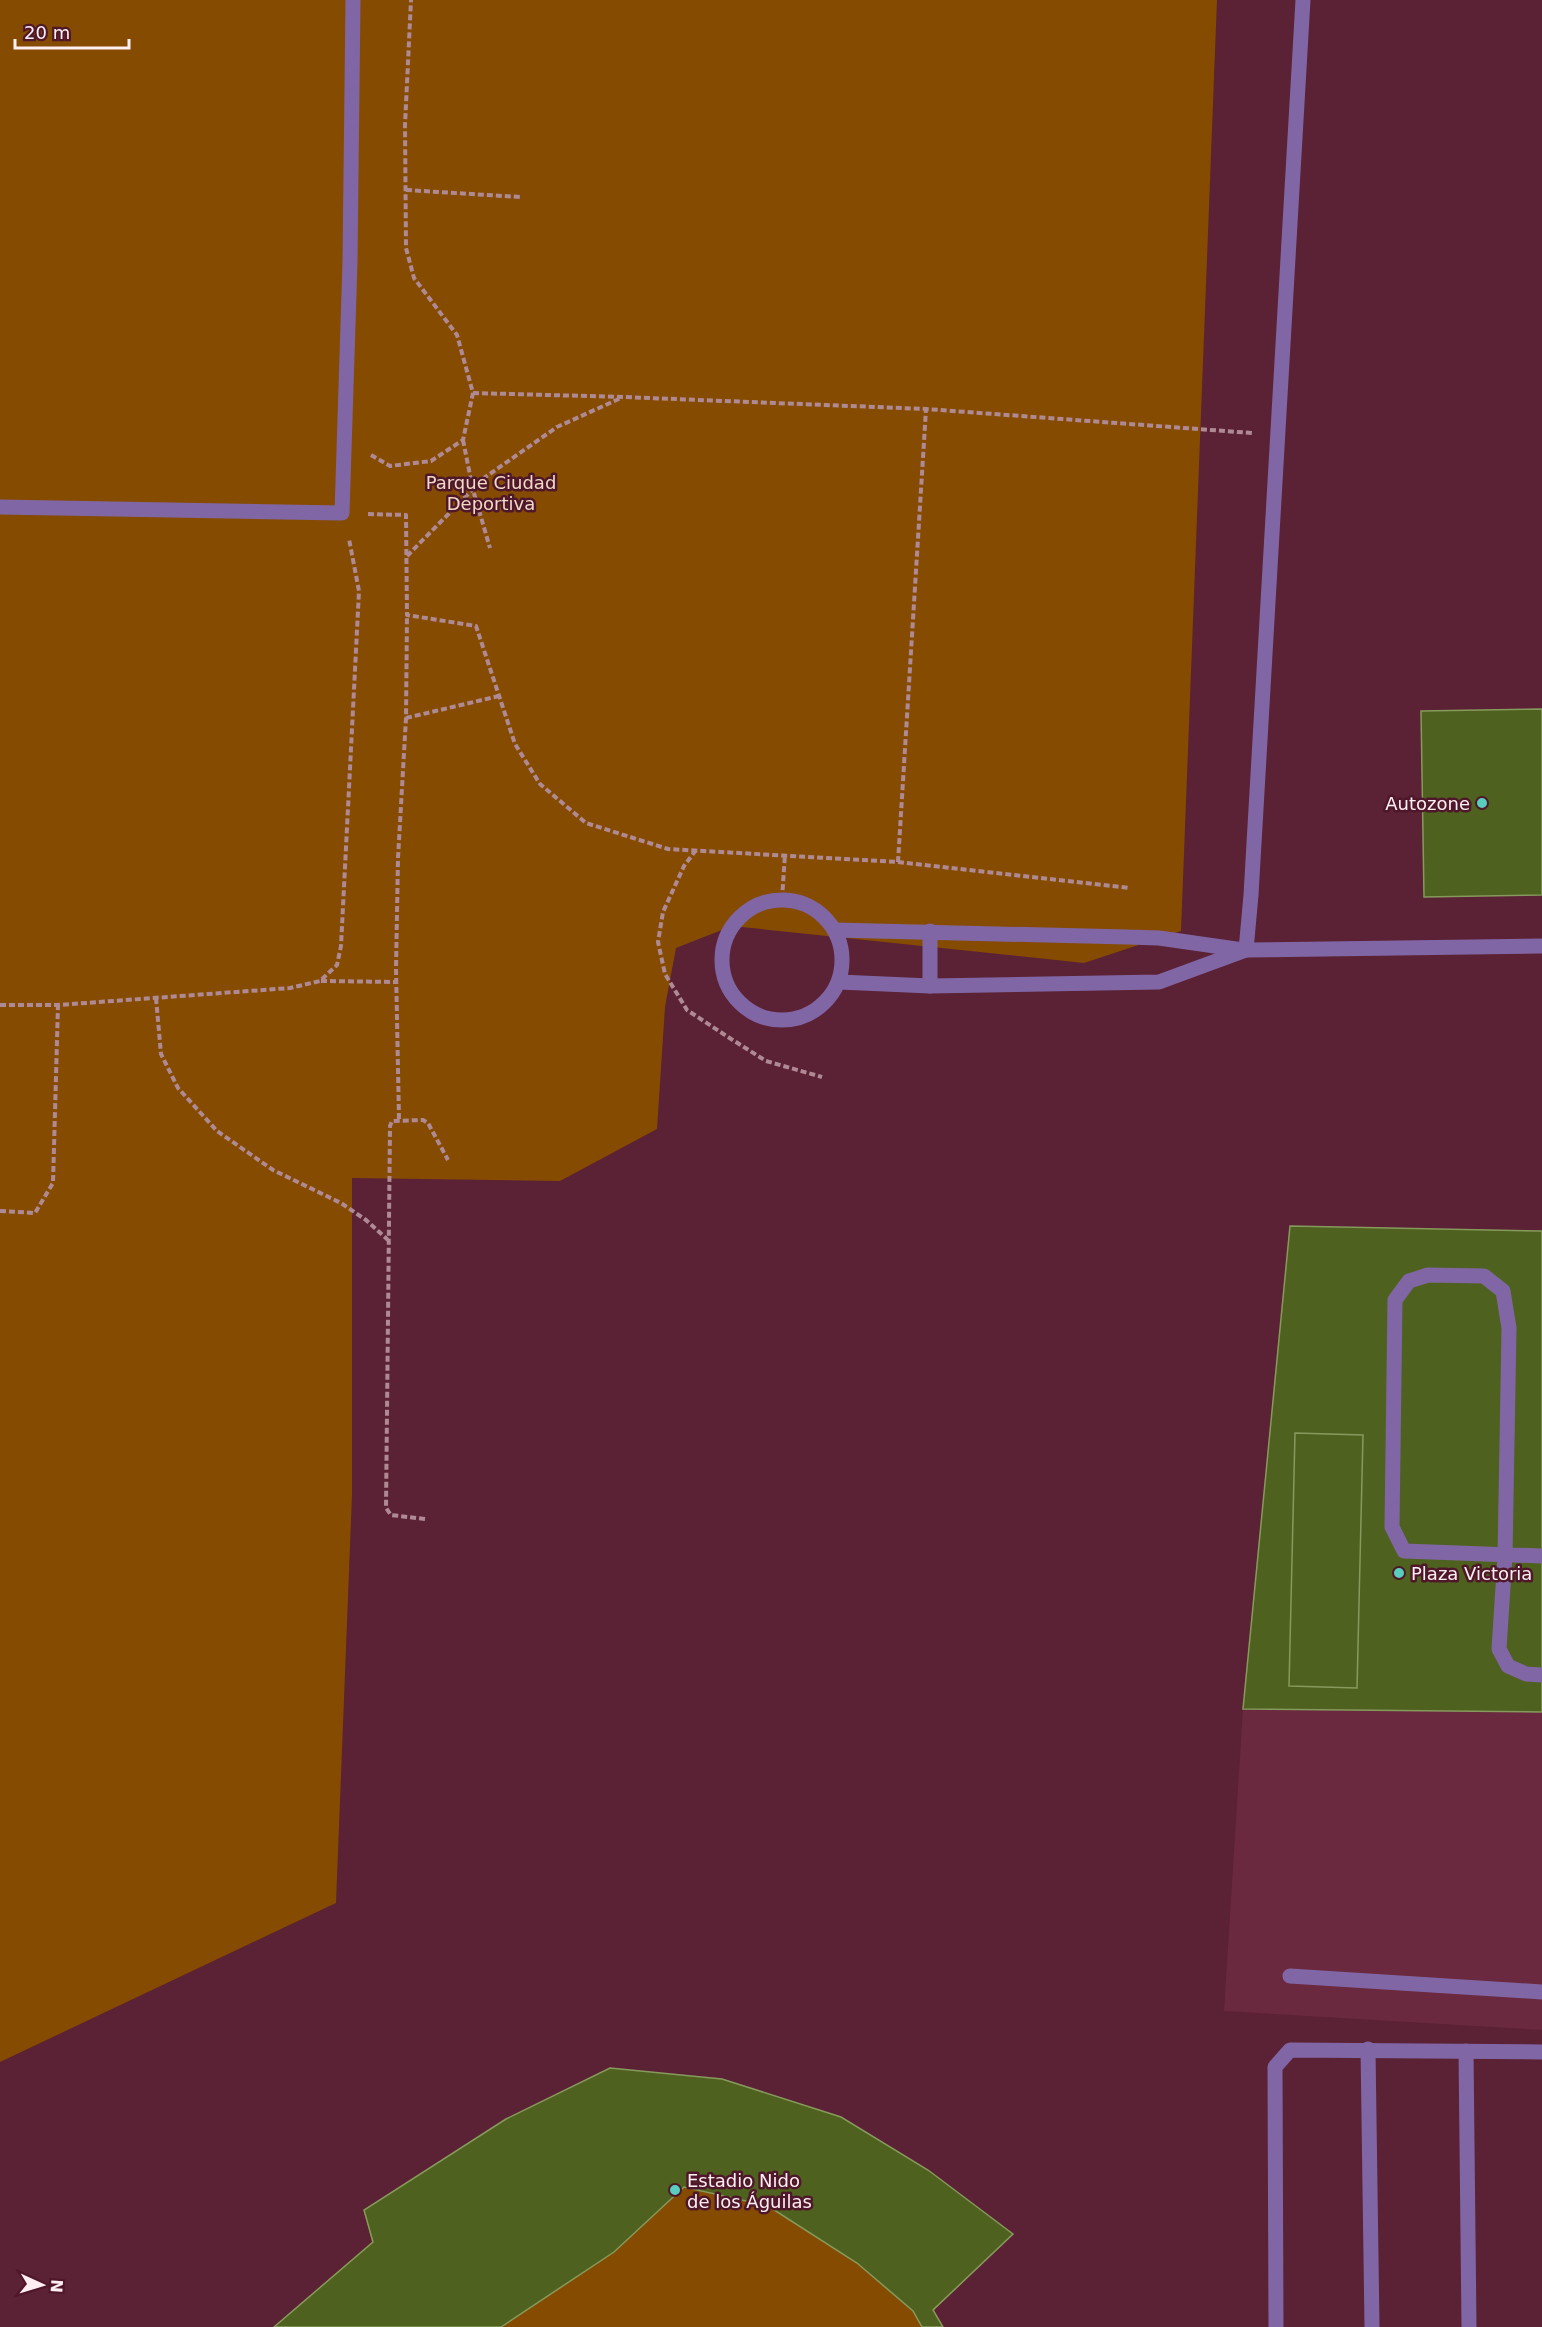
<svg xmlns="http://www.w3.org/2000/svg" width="1542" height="2327" viewBox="0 0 1542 2327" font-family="'DejaVu Sans',sans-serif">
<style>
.built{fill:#6a293e}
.green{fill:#854b00}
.building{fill:#4f611e;stroke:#879a5d;stroke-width:1.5}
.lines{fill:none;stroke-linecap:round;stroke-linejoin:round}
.path{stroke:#af8a95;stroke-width:4;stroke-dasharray:6 3;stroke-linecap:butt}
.service{stroke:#8166a5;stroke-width:15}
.pedestrian{stroke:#8166a5;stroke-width:15}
.minor{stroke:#8166a5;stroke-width:15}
.poi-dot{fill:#59cebe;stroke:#4f172a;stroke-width:2}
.labels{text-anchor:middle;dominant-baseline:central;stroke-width:5;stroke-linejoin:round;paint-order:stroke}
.park-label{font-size:18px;fill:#f1d9c5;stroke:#4f172a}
.poi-label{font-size:18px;fill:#ffeff2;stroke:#4f172a;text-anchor:start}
</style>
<rect width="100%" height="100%" fill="#5b2134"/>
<path class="built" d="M1243,1709L1542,1712V2030L1224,2011Z"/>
<g class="green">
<path d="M0,0H1217L1181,931L1084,963L732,926L676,948L665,1007L657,1129L560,1181L352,1178V1495L336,1903L0,2062Z"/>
<path d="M610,2068L841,2117L928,2170L1013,2234L934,2310L943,2327H274L372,2242L364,2210L506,2119Z"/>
</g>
<g class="building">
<path d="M1542,709V895L1424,897L1421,711Z"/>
<path d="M1290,1226L1542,1231V1712L1243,1709Z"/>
<path d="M1295,1433L1363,1435L1357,1688L1289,1686Z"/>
<path d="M610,2068L722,2079L841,2117L928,2170L1013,2234L933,2310L943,2327H922L913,2311L857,2263L768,2206L684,2187L614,2252L501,2327H274L373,2242L364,2210L506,2119Z"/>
</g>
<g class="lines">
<g class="path">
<path d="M406,190L520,197"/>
<path d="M473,393L624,397L926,409L1252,433"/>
<path d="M463,440L473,490L490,548"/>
<path d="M371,455L390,466L431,461L463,440L473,393L457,335L414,278L406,248L405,125L411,0"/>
<path d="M368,514L406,515L407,615L476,626L515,744L540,784L586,823L668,849L898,862L1130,888"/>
<path d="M407,556L484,478L557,427L621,398"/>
<path d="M406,718L499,696"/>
<path d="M696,850L684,866L663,912L658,942L665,974L687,1010L728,1037L766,1061L822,1077"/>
<path d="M898,862L926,409"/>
<path d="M782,899L785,854"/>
<path d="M321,981L397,982"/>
<path d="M156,998L161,1054L178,1088L217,1131L273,1170L341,1203L366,1220L388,1240"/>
<path d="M0,1005H58L290,988L320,981L337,965L341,946L359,591L349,539"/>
<path d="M399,1119L396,968L398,858L406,718L407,615"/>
<path d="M0,1211L35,1213L53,1183L58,1005"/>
<path d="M425,1519L391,1515L386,1508L390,1126L392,1121L423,1120L428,1123L448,1160"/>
</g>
<g class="service">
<circle cx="782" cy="960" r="60"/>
<path d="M835,930L1127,937L1159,938L1243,950"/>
<path d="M839,982L930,986L1159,982L1246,950"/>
<path d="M930,986V931"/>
<path d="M1542,1556L1404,1551L1392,1527L1395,1300L1409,1281L1428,1275L1484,1276L1503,1291L1509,1328L1505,1556L1499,1649L1508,1666L1526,1674L1542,1675"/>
<path d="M1290,1976L1542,1992"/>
<path d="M1368,2049L1372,2327"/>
<path d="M1466,2051L1469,2327"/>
<path d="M1276,2327L1275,2067L1290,2050L1542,2052"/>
</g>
<path class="pedestrian" d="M0,507L342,513L350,262L353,0"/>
<path class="minor" d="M1303,0L1251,895L1246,950L1542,946"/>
</g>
<g class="poi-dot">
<circle cx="1482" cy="803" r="6"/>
<circle cx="1399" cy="1573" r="6"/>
<circle cx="675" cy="2190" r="6"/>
</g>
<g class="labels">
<g class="park-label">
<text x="491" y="482">Parque Ciudad<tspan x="491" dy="21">Deportiva</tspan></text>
</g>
<g class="poi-label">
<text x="1470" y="803" text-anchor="end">Autozone</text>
<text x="1411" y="1573">Plaza Victoria</text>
<text x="687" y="2180">Estadio Nido<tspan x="687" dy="21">de los Águilas</tspan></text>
</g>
</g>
<g transform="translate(42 2285) rotate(94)" stroke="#4f172a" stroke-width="4.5" paint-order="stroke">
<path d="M0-4.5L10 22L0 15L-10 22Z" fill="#ffeff2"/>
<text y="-9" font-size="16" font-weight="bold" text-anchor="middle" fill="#ffeff2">N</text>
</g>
<path d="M15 39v9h114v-9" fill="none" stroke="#ffeff2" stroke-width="3"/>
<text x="24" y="39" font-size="18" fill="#ffeff2" stroke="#4f172a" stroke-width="4.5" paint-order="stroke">20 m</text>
</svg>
